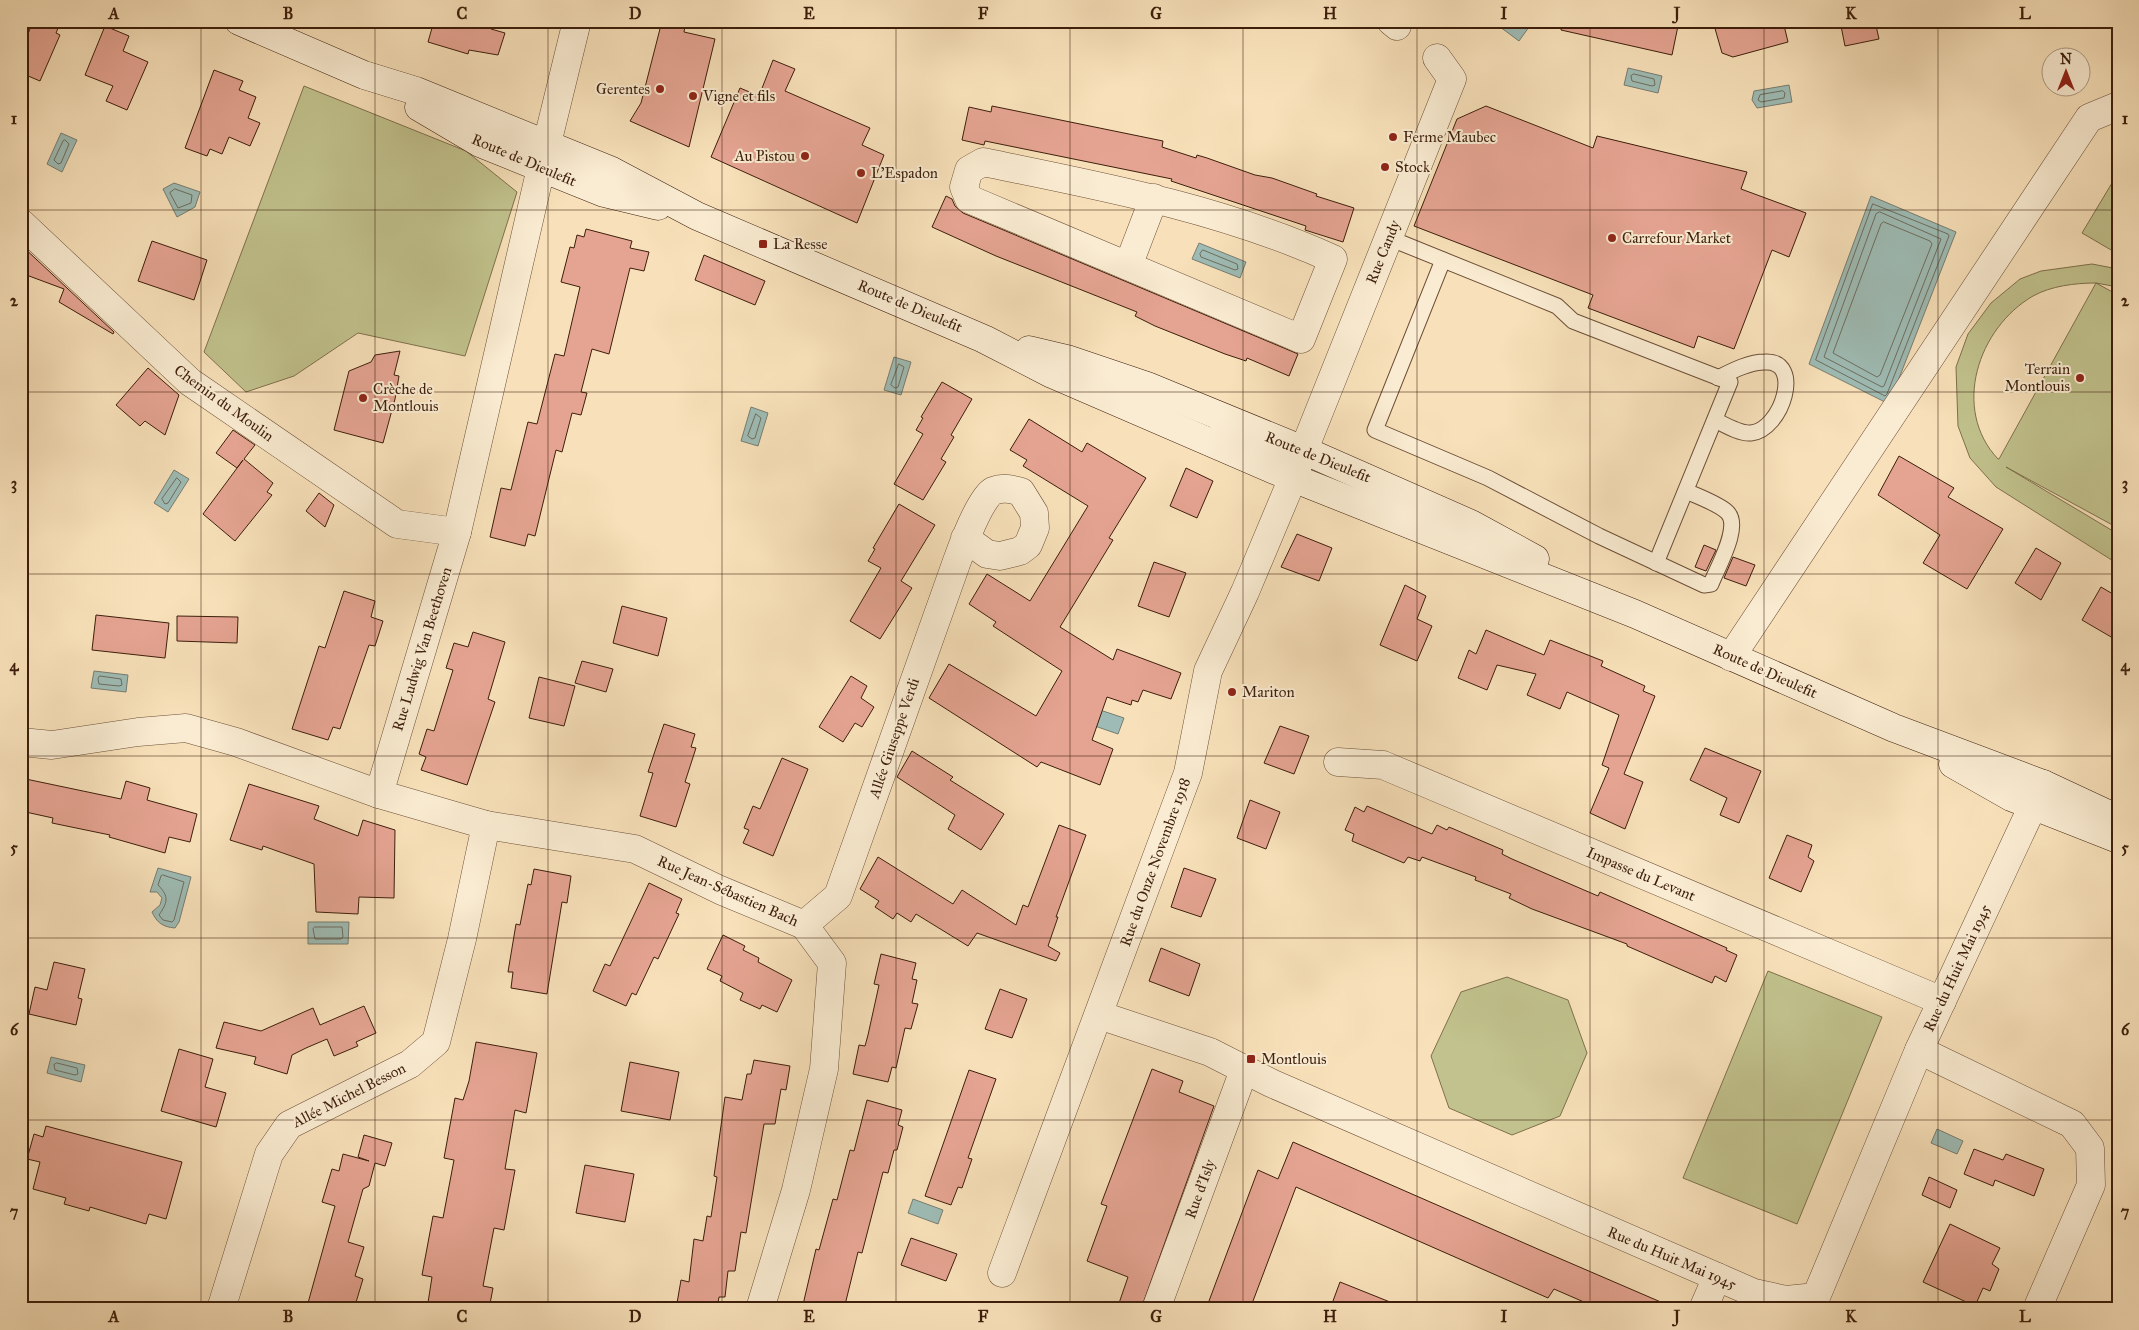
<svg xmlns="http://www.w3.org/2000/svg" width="2139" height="1330" viewBox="0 0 2139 1330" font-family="'IM FELL Great Primer',serif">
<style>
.green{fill:#c1c28d;stroke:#7f704c;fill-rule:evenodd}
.water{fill:#9ebcb5;stroke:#777d71}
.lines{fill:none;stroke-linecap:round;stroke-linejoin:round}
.shore{stroke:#6e6d60;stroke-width:1}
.building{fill:#e5a492;stroke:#3d1e0b}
.service-casing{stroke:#6c4f37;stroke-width:17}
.minor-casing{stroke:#6c4f37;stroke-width:29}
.secondary-casing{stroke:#3d1e0b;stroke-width:29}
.service{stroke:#faecd2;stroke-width:15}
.minor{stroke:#faecd2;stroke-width:28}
.secondary{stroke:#faecd2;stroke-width:28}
.grid{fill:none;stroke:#3d1e0b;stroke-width:1;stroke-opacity:0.55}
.poi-dot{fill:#8f2418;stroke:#faecd2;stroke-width:2}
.labels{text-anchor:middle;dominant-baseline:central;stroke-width:4;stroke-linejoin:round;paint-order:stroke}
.poi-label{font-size:15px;fill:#3d1e0b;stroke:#faecd2;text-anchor:start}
.street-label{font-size:15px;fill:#3d1e0b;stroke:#faecd2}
.neatline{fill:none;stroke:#3d1e0b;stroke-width:2}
.grid-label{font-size:16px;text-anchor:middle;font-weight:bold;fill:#3d1e0b}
</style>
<rect width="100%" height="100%" fill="#f8e1ba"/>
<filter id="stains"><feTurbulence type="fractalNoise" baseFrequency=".004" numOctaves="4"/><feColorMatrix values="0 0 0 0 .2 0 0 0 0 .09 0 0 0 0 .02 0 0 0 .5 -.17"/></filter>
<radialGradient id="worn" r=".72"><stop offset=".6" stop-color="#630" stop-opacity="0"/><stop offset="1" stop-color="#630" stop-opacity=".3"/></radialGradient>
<g class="green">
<path d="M304,86L466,151L517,192L465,356L358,333L294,376L246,392L204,352Z"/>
<path d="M2118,173V254L2082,233Z"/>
<path d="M2092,264L2118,269V287L2096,283L2118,295V528L2006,467L2118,534V564L1996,487L1970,458L1958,426L1956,367L1968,334L1991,303L2020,279L2041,271ZM2096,283L1999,459H1998C1951,409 1978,328 2033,296C2051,286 2075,283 2096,283Z"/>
<path d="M1768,971L1882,1017L1797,1224L1683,1178Z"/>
<path d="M1507,977L1568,1000L1587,1053L1560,1116L1512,1135L1449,1108L1431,1056L1461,992Z"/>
</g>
<g class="water">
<path d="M1492,21H1521L1529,27L1519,41Z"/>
<path d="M1628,68L1662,76L1658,93L1624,85Z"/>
<path d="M1789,85L1792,102L1757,108L1752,100L1754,91Z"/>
<path d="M61,133L77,140L62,172L47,164Z"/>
<path d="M174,183L200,192L195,207L177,217L163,189Z"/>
<path d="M1871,196L1956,232L1889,404L1809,364Z"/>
<path d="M1199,243L1246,262L1240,278L1192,259Z"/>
<path d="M894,357L911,362L901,395L884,390Z"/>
<path d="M751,407L768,413L758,446L741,441Z"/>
<path d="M174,470L189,479L168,512L154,503Z"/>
<path d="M94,671L128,675L126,692L91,688Z"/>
<path d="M1094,708L1124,718L1118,734L1089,724Z"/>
<path d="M158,868L191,877L179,922L175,928C163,927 157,923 152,912L160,905L162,898L157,892H150Z"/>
<path d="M308,922H349L348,944H308Z"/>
<path d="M51,1057L85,1065L81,1082L47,1073Z"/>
<path d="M1937,1129L1963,1141L1957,1154L1931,1143Z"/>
<path d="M913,1199L943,1210L938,1224L908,1213Z"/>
</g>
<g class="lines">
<g class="shore">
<path d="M1634,74L1654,79L1655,85L1652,86L1632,81L1631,76Z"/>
<path d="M1783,91L1785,93L1784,98L1761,102L1758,100L1760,95Z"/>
<path d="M65,140L69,144L61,163L58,164L54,160L63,141Z"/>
<path d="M175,189L192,195L191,203L178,208L170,193Z"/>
<path d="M1873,204L1948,234L1949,236L1887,394L1885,396L1816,360Z"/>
<path d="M1880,212L1941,239L1884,386L1882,387L1824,357L1876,214Z"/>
<path d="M1884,222L1930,241L1932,244L1880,375L1877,377L1833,353L1881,224Z"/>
<path d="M1203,250L1237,264L1238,269L1235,270L1201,257L1200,254Z"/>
<path d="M899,364L904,367L898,387L895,388L891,385Z"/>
<path d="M756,414L761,418L755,438L752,439L748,436Z"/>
<path d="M177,478L181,482L168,503L165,504L162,499Z"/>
<path d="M100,676L121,679L122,685L119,686L99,684L98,679Z"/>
<path d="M163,875L184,882L174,920L172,922L163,920L159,915C167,903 170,897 158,885L161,876Z"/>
<path d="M315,927H342L343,937L341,939H315L313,929Z"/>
<path d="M57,1063L77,1068L78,1074L75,1075L55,1070L54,1065Z"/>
</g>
</g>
<g class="building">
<path d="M33,21H61L56,33L60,35L40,81L21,73V31L28,34Z"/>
<path d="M434,21H493L491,29L505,33L498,55L469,50L468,54L428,42Z"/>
<path d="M662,21H686L684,32L715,39L689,147L630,121L641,103Z"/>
<path d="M1562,21H1679L1672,55L1561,30Z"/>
<path d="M1729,21H1783L1788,42L1733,57L1722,53L1714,25Z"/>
<path d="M1840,21H1875L1879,39L1845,46Z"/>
<path d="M105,26L129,36L123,51L148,62L127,110L106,101L113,86L85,75Z"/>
<path d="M773,60L795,69L785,91L870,128L862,145L884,155L857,223L711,157L740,88L759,96Z"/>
<path d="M214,70L243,81L239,90L256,97L248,118L260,123L250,146L229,137L222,154L210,149L207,156L185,148Z"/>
<path d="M992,106L1163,141L1162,147L1196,158L1197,155L1207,158L1255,175L1272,178L1317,194L1316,196L1354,208L1343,242L1305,230L1306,226L1171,181L1172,179L985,141L984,145L962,140L969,107L991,112Z"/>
<path d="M1486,106L1593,148L1597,136L1747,172L1741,189L1806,213L1789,257L1772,250L1734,349L1698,336L1694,348L1588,308L1593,295L1414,226L1457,119Z"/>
<path d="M946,196L952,199L955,206L963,213L1298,354L1289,376L1247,358L1246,361L1225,354L1155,326L1135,316L1137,312L996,256L932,227Z"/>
<path d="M586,229L632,241L630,248L649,252L644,271L630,268L609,354L592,349L581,392L587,393L581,415L572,413L562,452L556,450L535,536L528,534L525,546L490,537L501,488L511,490L528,422L537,424L555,354L564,356L580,287L561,282L570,247L574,248L577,235L584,237Z"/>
<path d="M152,241L207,260L194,300L138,281Z"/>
<path d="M21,245L114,332L113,334L59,302L64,289L21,273Z"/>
<path d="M704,255L765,281L755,305L695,280Z"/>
<path d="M400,351L394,375L399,376L395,399L383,443L334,430L349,371L371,362L375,355Z"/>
<path d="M148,368L179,395L165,435L145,421L140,426L116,405Z"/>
<path d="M942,382L972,399L951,435L954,437L941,459L946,462L923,500L894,484L923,434L916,430L923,418L921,417Z"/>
<path d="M1029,419L1082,452L1087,443L1146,478L1109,538L1113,540L1060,627L1113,660L1117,649L1181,673L1171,699L1143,690L1138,702L1132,700L1131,705L1107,697L1092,740L1113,749L1100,785L1041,762L1037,767L929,698L949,664L1036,716L1062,671L993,626L996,622L969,604L987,574L1030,601L1088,506L1023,466L1027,460L1010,450Z"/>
<path d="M233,430L255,445L244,459L273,483L267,492L272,495L235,541L203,514L243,460L237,468L216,453Z"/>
<path d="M1899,456L1954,488L1948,497L2003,529L1967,589L1923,563L1940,535L1878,495Z"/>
<path d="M1186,468L1213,481L1197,518L1170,506Z"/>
<path d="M319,493L334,505L325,527L306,511Z"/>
<path d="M899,504L935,525L901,581L912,588L880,639L850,621L881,568L868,561L875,549L873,548Z"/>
<path d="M1297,534L1332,548L1319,581L1281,567Z"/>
<path d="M1704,545L1716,550L1706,571L1695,567Z"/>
<path d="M2036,548L2061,563L2041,600L2015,583Z"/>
<path d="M1733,557L1755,565L1746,586L1724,578Z"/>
<path d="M1154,562L1186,573L1169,617L1138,606Z"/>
<path d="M1405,585L1426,596L1417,619L1432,626L1417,661L1380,645Z"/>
<path d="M2101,587L2118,597V641L2082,620Z"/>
<path d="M344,591L375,601L371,617L383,621L375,646L369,645L340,729L333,727L328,740L292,729L319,646L325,648Z"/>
<path d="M622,606L667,618L658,656L613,643Z"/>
<path d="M96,615L169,623L165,658L92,650Z"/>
<path d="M177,616L238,617L237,643L177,641Z"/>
<path d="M1486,630L1544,655L1550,640L1603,661L1601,666L1645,686L1643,691L1655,696L1624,774L1643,782L1625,829L1590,813L1609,768L1602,765L1619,715L1567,692L1560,709L1527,695L1536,674L1497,665L1487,690L1458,678L1469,650L1476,654Z"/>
<path d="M473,632L505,642L488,699L495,702L467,785L421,770L426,757L419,754L427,729L434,731L453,670L446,668L454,643L468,647Z"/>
<path d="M582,661L613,669L606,692L575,683Z"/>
<path d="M851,676L867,686L861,698L874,707L862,727L855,723L843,742L819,727Z"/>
<path d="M539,677L575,686L564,726L529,718Z"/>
<path d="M664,724L695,734L691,747L696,748L685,782L690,784L676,827L640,816L653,773L648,772Z"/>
<path d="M1280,726L1309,736L1294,774L1264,763Z"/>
<path d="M1705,748L1761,771L1739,823L1720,815L1727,798L1690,780Z"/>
<path d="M912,751L953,777L950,780L1004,814L981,850L948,829L955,815L897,777Z"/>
<path d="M782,758L808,769L773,856L743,843L749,830L744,828L753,806L760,809Z"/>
<path d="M21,778L121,799L126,781L150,788L147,800L197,814L190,842L169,837L165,853L109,837L110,835L52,823L53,818L21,811Z"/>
<path d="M249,784L319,806L314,819L358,836L363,820L395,830L394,898L359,897L358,914L316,912L314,864L263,846L262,850L230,840Z"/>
<path d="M1250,800L1280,812L1266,849L1237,838Z"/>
<path d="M1367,806L1432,834L1437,825L1447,830L1449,827L1503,850L1502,854L1512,859L1598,896L1600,892L1727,948L1726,950L1737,955L1726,982L1715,976L1712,983L1627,946V944L1532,909L1509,898L1511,894L1475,880L1476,877L1422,857L1420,861L1408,857L1404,863L1352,841L1354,834L1345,830L1355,807L1364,812Z"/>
<path d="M1059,825L1086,835L1056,917H1058L1048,946L1060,953L1056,961L977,933L968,946L916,914L911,922L897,913L893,919L875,907L879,901L860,889L878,857L953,904L962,890L1016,925L1023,905L1028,907Z"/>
<path d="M1787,835L1812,845L1808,857L1814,861L1801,892L1769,878Z"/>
<path d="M1184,868L1216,879L1201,917L1171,907Z"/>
<path d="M534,869L571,876L567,903L562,902L547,994L511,988L513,972H508L516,924L520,925L528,884L531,885Z"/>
<path d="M649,883L682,899L676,913L679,914L658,959L654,957L636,995L632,993L626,1006L593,991L605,964L610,966Z"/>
<path d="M723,935L745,946L743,950L759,958L758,962L792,980L777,1012L762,1005L760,1009L740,1000L743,993L720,981L722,976L707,969Z"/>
<path d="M1161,948L1200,964L1189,996L1149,981Z"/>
<path d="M881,954L916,963L912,979L917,980L912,1003L918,1004L911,1029L905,1028L896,1068L892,1067L888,1082L853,1074L859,1045L865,1046L868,1035L879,985L874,984Z"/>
<path d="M54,962L85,969L78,998L82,999L76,1025L29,1014L35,987L47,990Z"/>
<path d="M1000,989L1027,999L1012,1038L985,1029Z"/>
<path d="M364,1006L376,1033L356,1042L358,1046L334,1056L327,1039L306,1048L292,1055L287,1074L254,1064L256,1057L216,1048L224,1022L261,1031L313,1008L320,1025Z"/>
<path d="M476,1042L537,1053L526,1113L515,1110L505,1169L515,1170L504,1230L494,1228L483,1286L493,1288L489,1309H427L432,1277L422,1275L433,1216L443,1218L454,1160L444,1158L455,1098L463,1100L469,1081Z"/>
<path d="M179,1049L213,1059L205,1087L226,1093L216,1127L161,1111Z"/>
<path d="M754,1060L790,1066L786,1090L781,1089L775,1124H764L746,1233L741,1232L735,1271H728L725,1297H719L717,1309H676L681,1280L689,1282L694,1239L703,1241L707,1216L711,1217L717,1177L714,1176L725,1097L742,1100L747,1074H751Z"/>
<path d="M630,1062L679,1072L670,1120L621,1111Z"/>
<path d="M1152,1069L1183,1081L1179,1092L1214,1106L1141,1309H1117L1128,1277L1087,1261L1107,1206L1101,1204Z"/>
<path d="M969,1070L996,1079L968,1158L972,1159L962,1188L958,1187L951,1205L925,1196Z"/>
<path d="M867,1100L902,1110L898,1125L903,1127L897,1150H894L888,1173L883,1172L862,1253L858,1252L844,1309H802L816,1249L819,1250L833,1199L837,1200L850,1150L854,1151Z"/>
<path d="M46,1126L182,1162L166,1219L149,1214L146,1224L90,1207L89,1211L64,1204L66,1198L33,1189L40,1162L27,1159L34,1134L43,1137Z"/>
<path d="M364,1135L392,1143L385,1166L375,1163L369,1186L363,1189L348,1242L364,1247L355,1276L363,1279L354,1309H327L308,1303L335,1206L322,1202L332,1169L339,1171L343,1154L369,1161L358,1157Z"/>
<path d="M1293,1142L1540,1250L1677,1309H1600L1554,1289L1548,1298L1296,1187L1250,1309H1206L1258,1170L1278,1179Z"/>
<path d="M1974,1149L2003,1160L2006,1154L2044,1169L2034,1196L1995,1180L1993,1186L1964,1174Z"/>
<path d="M585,1165L634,1174L625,1222L576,1213Z"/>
<path d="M1929,1177L1957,1190L1950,1208L1922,1195Z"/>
<path d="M1950,1224L2000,1248L1992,1264L1999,1269L1990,1291L1983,1288L1975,1306L1923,1282Z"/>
<path d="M911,1238L957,1254L946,1281L901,1265Z"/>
<path d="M1340,1282L1405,1308V1309H1330Z"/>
</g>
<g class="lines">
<defs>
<g id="service">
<path d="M1389,238L1557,306L1573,321L1730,382L1656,563"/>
<path d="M1443,260L1375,430L1488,478L1599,536L1704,585L1711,584C1717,568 1742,526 1727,512C1719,504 1697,496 1686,491"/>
<path d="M1715,420C1725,425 1740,434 1751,433C1782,430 1804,360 1765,362C1749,362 1732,371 1718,378"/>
</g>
<g id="minor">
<path d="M1391,21L1397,26"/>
<path d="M983,162C1101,186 1223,209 1333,259L1301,339L969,199L964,187L969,170Z"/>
<path d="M21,223L190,382L397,524L457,532"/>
<path d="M1128,266L1154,198"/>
<path d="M1223,434L1250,446L1276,453L1303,450"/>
<path d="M1731,657L2089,118L2118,106"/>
<path d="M21,742L52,745L138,732L186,728L236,742L379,794L486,825L635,849L720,890L804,925L832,963L824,1069L796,1190L760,1309"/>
<path d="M1338,762L1383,765L1942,1001"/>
<path d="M379,794L457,532L541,168L577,21"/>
<path d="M804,925L838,896L957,561C962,547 981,497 993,491C1003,487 1011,489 1021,492L1034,513L1035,528L1028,545L1020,551L1000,556L987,554L965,538"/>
<path d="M1099,1015L1210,1052L1271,1083L1754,1293L1786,1300L1816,1297L1919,1050L2043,784"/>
<path d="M1919,1050L2072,1124L2090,1148L2091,1185L2037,1309"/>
<path d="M1002,1273L1188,773L1208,671L1245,592L1287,492L1452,79L1437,58"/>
<path d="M221,1309L269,1154L289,1125L410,1064L436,1042L462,939L486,825"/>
<path d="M1156,1309L1244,1070"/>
<path d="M1703,1309L1717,1277"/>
</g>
<g id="secondary">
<path d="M239,21L364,75L416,91L612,171L697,216L984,339L1052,374L1293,478L1635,614L1894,728L2043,784L2118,819"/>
<path d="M419,107L480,143L604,193L658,206"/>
<path d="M1029,350L1067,359L1147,386L1303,450L1471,524L1535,559"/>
<path d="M1953,764L2011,797L2118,839"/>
</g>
</defs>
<use href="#service" class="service-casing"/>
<use href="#minor" class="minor-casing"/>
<use href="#secondary" class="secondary-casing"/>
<use href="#service" class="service"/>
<use href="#minor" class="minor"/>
<use href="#secondary" class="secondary"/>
</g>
<path class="grid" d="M201,21V1309M375,21V1309M548,21V1309M722,21V1309M896,21V1309M1070,21V1309M1243,21V1309M1417,21V1309M1590,21V1309M1764,21V1309M1938,21V1309M21,210H2118M21,392H2118M21,574H2118M21,756H2118M21,938H2118M21,1120H2118"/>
<g class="poi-dot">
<circle cx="660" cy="89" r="5"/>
<circle cx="693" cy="96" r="5"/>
<circle cx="1393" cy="137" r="5"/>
<circle cx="805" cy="156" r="5"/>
<circle cx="1385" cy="167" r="5"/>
<circle cx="861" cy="173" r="5"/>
<circle cx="1612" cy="238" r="5"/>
<rect x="758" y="239" width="10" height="10" rx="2.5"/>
<circle cx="2080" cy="378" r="5"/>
<circle cx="363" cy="398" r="5"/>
<circle cx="1232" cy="692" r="5"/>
<rect x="1246" y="1054" width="10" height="10" rx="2.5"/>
</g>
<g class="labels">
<g class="poi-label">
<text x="650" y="89" text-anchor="end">Gerentes</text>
<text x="703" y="96">Vigne et fils</text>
<text x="1403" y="137">Ferme Maubec</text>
<text x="795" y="156" text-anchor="end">Au Pistou</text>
<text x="1395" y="167">Stock</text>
<text x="871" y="173">L'Espadon</text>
<text x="1622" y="238">Carrefour Market</text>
<text x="773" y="244">La Resse</text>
<text x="2070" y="369" text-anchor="end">Terrain<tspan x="2070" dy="17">Montlouis</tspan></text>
<text x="373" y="389">Crèche de<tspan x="373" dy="17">Montlouis</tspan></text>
<text x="1242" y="692">Mariton</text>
<text x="1261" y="1059">Montlouis</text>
</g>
<g class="street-label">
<text transform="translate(524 160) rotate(23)">Route de Dieulefit</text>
<text transform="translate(1383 252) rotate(-68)">Rue Candy</text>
<text transform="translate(910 306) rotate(23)">Route de Dieulefit</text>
<text transform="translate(224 403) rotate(36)">Chemin du Moulin</text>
<text transform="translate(1318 457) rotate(22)">Route de Dieulefit</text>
<text transform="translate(422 649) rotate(-73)">Rue Ludwig Van Beethoven</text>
<text transform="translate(1765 671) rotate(24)">Route de Dieulefit</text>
<text transform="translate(894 738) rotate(-71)">Allée Giuseppe Verdi</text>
<text transform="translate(1155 862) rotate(-70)">Rue du Onze Novembre 1918</text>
<text transform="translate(1641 874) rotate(23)">Impasse du Levant</text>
<text transform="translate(728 891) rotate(24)">Rue Jean-Sébastien Bach</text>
<text transform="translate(1957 968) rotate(-65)">Rue du Huit Mai 1945</text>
<text transform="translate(349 1095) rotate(-27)">Allée Michel Besson</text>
<text transform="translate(1200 1189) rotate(-70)">Rue d'Isly</text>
<text transform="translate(1672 1258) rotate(23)">Rue du Huit Mai 1945</text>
</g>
</g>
<rect width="2139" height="1330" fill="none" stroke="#f8e1ba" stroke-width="55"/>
<g transform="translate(2066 72)"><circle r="24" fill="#faecd2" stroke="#ae9a82"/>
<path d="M0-4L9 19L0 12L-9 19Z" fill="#8f2418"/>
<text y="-8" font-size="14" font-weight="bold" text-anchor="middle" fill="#3d1e0b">N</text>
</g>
<rect x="28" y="28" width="2084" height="1274" class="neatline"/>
<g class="grid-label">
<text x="114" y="19">A</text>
<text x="288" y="19">B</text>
<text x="462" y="19">C</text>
<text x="635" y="19">D</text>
<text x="809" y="19">E</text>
<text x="983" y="19">F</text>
<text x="1156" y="19">G</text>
<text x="1330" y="19">H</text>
<text x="1504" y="19">I</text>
<text x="1677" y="19">J</text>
<text x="1851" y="19">K</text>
<text x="2025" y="19">L</text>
<text x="14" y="124">1</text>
<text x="2125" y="124">1</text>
<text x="14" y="306">2</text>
<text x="2125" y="306">2</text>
<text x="14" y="489">3</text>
<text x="2125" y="489">3</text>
<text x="14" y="671">4</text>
<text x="2125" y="671">4</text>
<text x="14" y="853">5</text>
<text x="2125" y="853">5</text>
<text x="14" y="1035">6</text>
<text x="2125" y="1035">6</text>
<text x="14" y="1217">7</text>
<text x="2125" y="1217">7</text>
<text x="114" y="1322">A</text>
<text x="288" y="1322">B</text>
<text x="462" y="1322">C</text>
<text x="635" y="1322">D</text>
<text x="809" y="1322">E</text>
<text x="983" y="1322">F</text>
<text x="1156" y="1322">G</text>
<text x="1330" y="1322">H</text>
<text x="1504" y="1322">I</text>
<text x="1677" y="1322">J</text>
<text x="1851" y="1322">K</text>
<text x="2025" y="1322">L</text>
</g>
<rect width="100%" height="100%" filter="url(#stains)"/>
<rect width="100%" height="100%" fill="url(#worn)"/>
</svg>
